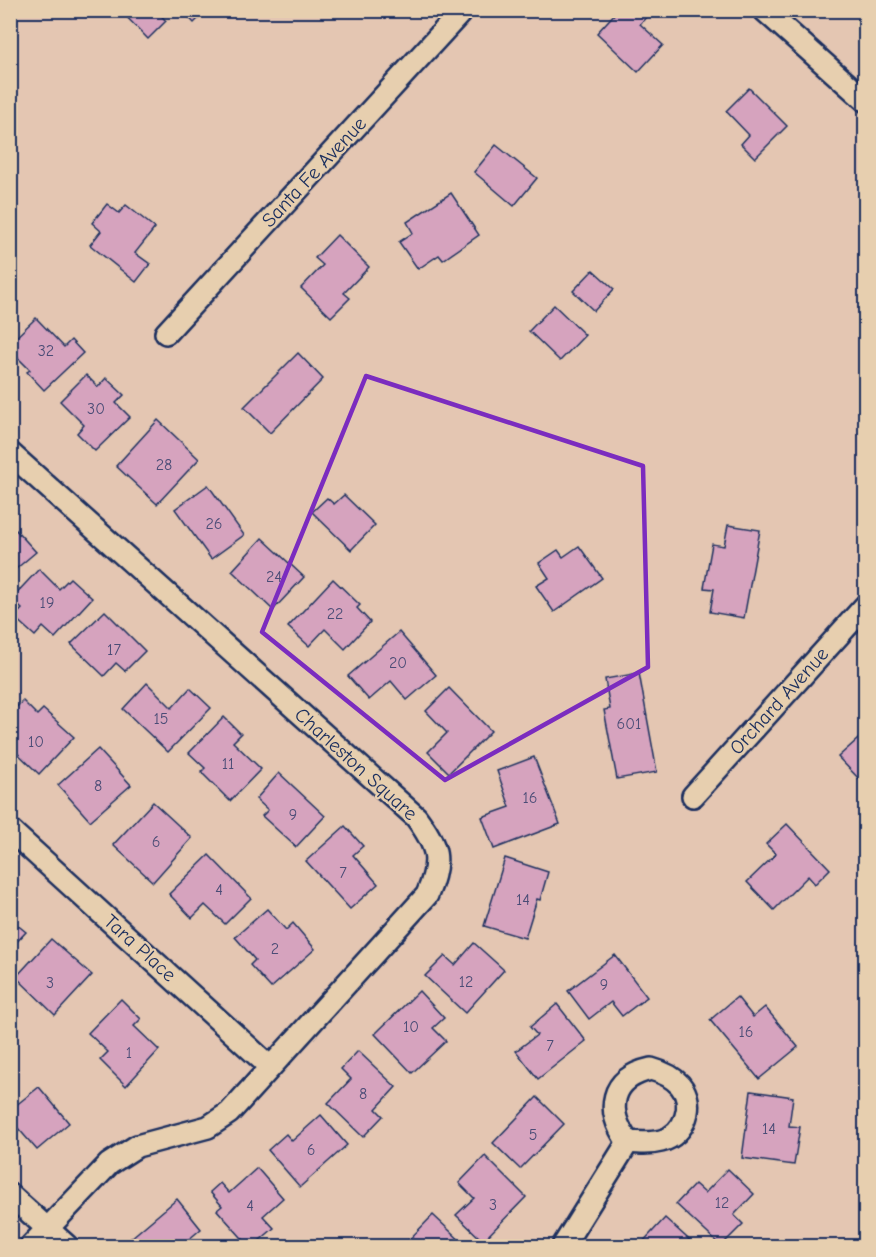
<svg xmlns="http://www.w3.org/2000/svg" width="876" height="1257" viewBox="0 0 876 1257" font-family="'Comic Neue',sans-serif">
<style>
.building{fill:#d6a3be;stroke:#1b2f5e;stroke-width:1.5}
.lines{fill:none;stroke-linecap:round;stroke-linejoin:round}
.minor-casing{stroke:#1b2f5e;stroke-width:26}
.minor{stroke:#e7cfaf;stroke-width:21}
.marked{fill:none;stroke:#7b2cbf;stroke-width:4.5;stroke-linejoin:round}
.labels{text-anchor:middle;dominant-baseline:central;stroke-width:4.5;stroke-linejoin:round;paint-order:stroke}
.number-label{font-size:16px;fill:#4a4c76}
.street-label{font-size:20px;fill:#1b2f5e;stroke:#e7cfaf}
</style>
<rect width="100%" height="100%" fill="#e4c6b2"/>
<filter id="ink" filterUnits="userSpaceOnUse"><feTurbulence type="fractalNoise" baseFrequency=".0167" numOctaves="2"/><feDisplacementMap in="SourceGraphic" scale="12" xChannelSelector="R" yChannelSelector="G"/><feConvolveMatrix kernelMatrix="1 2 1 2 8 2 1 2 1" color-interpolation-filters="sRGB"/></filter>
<g filter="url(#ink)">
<g class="building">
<path d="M120,10H156L166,21L148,39Z"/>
<path d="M182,10H207L194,23Z"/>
<path d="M618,10H649L651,12L640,24L663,45L638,72L597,33Z"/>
<path d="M749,88L787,126L755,158L741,144L749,135L726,111Z"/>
<path d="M496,145L537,178L514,206L474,172Z"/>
<path d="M451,193L479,235L443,260L439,255L418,269L399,242L413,233L407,222Z"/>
<path d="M107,204L119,213L126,205L155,228L135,253L150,264L136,282L90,245L101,231L92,223Z"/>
<path d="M337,235L369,267L344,293L350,298L331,317L301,288L323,265L315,258Z"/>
<path d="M593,270L614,289L594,311L573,291Z"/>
<path d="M554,305L585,335L560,361L529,331Z"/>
<path d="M36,318L64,347L71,340L83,353L44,390L27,372L30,370L10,350V343Z"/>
<path d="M298,353L323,379L270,433L244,407Z"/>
<path d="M86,375L98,387L106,378L124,395L116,403L130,417L95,451L77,433L84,425L60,401Z"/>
<path d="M158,420L199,459L157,504L116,466Z"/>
<path d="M208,485L244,535L211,559L175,509Z"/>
<path d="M344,495L375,525L351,550L312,512L327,498L334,504Z"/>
<path d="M728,525L760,530L744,618L710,612L714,589L704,588L712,544L724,546Z"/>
<path d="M16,530L36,552L10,574V535Z"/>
<path d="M262,538L304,577L273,610L232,571Z"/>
<path d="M579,546L602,578L554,612L536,586L549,578L539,563L558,550L563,557Z"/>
<path d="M39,569L59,589L70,578L92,598L55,638L43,627L35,636L14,617L22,609L11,599Z"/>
<path d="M333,579L360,605L357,608L370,622L345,649L325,629L309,646L288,627Z"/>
<path d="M105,611L145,651L125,671L116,663L104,676L71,644Z"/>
<path d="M399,632L436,675L407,700L391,681L369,700L348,676Z"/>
<path d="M639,673L657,772L617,779L604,710L610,709L605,679Z"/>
<path d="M147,683L172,708L190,688L211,708L168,752L123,709Z"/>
<path d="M449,688L491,731L449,773L428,752L447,733L426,711Z"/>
<path d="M23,701L37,715L43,709L74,737L39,774L10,746V713Z"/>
<path d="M224,717L241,734L233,742L261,769L230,801L201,772L205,768L189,753Z"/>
<path d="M866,732V779L862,782L838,757Z"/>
<path d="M98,749L131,785L90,821L58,785Z"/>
<path d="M534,757L560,824L494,849L482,817L510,807L497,771Z"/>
<path d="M279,773L325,816L296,847L262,816L268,810L256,799Z"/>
<path d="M153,802L192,838L153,882L113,845Z"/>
<path d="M787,824L830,869L815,884L808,876L774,910L747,882L776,854L766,844Z"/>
<path d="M345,826L363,846L353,855L378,884L350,909L306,861Z"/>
<path d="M209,855L251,898L225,924L205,905L192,918L169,894Z"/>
<path d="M505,858L548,872L540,900L537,899L525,938L484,926Z"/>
<path d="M267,909L286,930L293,923L315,949L271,988L250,965L255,960L235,937Z"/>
<path d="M10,919L26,932L10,949Z"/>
<path d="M51,939L92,975L55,1015L16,977Z"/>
<path d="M474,943L504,970L465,1013L425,976L445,956L455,965Z"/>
<path d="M615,955L647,997L622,1016L611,1002L589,1019L568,991Z"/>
<path d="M419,991L444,1018L433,1028L446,1041L412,1073L375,1034Z"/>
<path d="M737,997L753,1017L765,1007L798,1047L759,1079L710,1020Z"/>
<path d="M121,999L141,1019L134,1026L159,1050L126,1086L100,1060L108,1052L88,1033Z"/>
<path d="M557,1004L586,1041L538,1079L516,1051L537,1035L530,1027Z"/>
<path d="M358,1051L396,1087L376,1109L383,1116L363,1137L328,1103L351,1079L341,1069Z"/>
<path d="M39,1087L69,1123L37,1150L10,1119V1110Z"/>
<path d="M751,1091L793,1097L789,1126L800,1127L794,1165L742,1158Z"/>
<path d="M537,1097L564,1124L520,1169L493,1143Z"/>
<path d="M321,1115L347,1145L300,1187L268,1150L286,1134L292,1141Z"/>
<path d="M485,1156L526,1197L483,1241L456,1215L474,1198L459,1183Z"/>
<path d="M257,1168L283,1198L263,1216L274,1228L253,1246H249L217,1210L222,1206L210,1192L220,1183L229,1193Z"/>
<path d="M728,1169L754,1194L734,1215L743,1224L721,1246L676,1204L695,1184L705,1193Z"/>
<path d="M177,1199L201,1229L181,1246H138L131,1238Z"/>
<path d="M433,1215L466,1246H403Z"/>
<path d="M665,1218L696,1246H639Z"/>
</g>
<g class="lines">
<defs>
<g id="minor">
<path d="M764,10L866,101"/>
<path d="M166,333L463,10"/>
<path d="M10,453L416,817C438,847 442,860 427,895L229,1113L208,1127L137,1146L109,1164L31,1246"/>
<path d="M693,796L866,605"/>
<path d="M10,830L269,1066"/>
<path d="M651,1069C662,1072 672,1076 680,1085C696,1104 685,1135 661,1141C650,1144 639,1143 628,1142C605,1110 610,1078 651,1069Z"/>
<path d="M10,1195L67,1246"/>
<path d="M563,1246L628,1142"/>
</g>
</defs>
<use href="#minor" class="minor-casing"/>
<use href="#minor" class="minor"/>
</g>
</g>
<path class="marked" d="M366,376L643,466L648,667L445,780L262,632Z"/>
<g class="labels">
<g class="number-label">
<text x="46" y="351">32</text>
<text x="96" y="409">30</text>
<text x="164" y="465">28</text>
<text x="214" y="524">26</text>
<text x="274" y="577">24</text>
<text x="47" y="603">19</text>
<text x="335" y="614">22</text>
<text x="114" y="650">17</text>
<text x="398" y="663">20</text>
<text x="161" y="719">15</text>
<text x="629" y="724">601</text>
<text x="36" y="742">10</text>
<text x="228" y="764">11</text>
<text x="98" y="786">8</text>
<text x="530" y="798">16</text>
<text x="293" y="815">9</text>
<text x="156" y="842">6</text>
<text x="343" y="873">7</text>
<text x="219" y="890">4</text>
<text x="523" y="900">14</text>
<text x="275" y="949">2</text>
<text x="466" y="982">12</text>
<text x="50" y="983">3</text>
<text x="604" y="985">9</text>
<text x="411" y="1027">10</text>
<text x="746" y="1032">16</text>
<text x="550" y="1046">7</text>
<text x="129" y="1053">1</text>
<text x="363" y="1094">8</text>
<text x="769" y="1129">14</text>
<text x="533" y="1135">5</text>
<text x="311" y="1150">6</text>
<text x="722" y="1203">12</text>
<text x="493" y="1205">3</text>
<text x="250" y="1206">4</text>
</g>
<g class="street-label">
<text transform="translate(314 172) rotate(-47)">Santa Fe Avenue</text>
<text transform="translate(779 701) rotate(-48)">Orchard Avenue</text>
<text transform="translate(356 764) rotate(42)">Charleston Square</text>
<text transform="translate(140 948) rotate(42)">Tara Place</text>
</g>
</g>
<rect width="876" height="1257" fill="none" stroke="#e7cfaf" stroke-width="36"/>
<rect x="18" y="18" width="840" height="1221" fill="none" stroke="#1b2f5e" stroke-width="2" filter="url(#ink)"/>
</svg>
